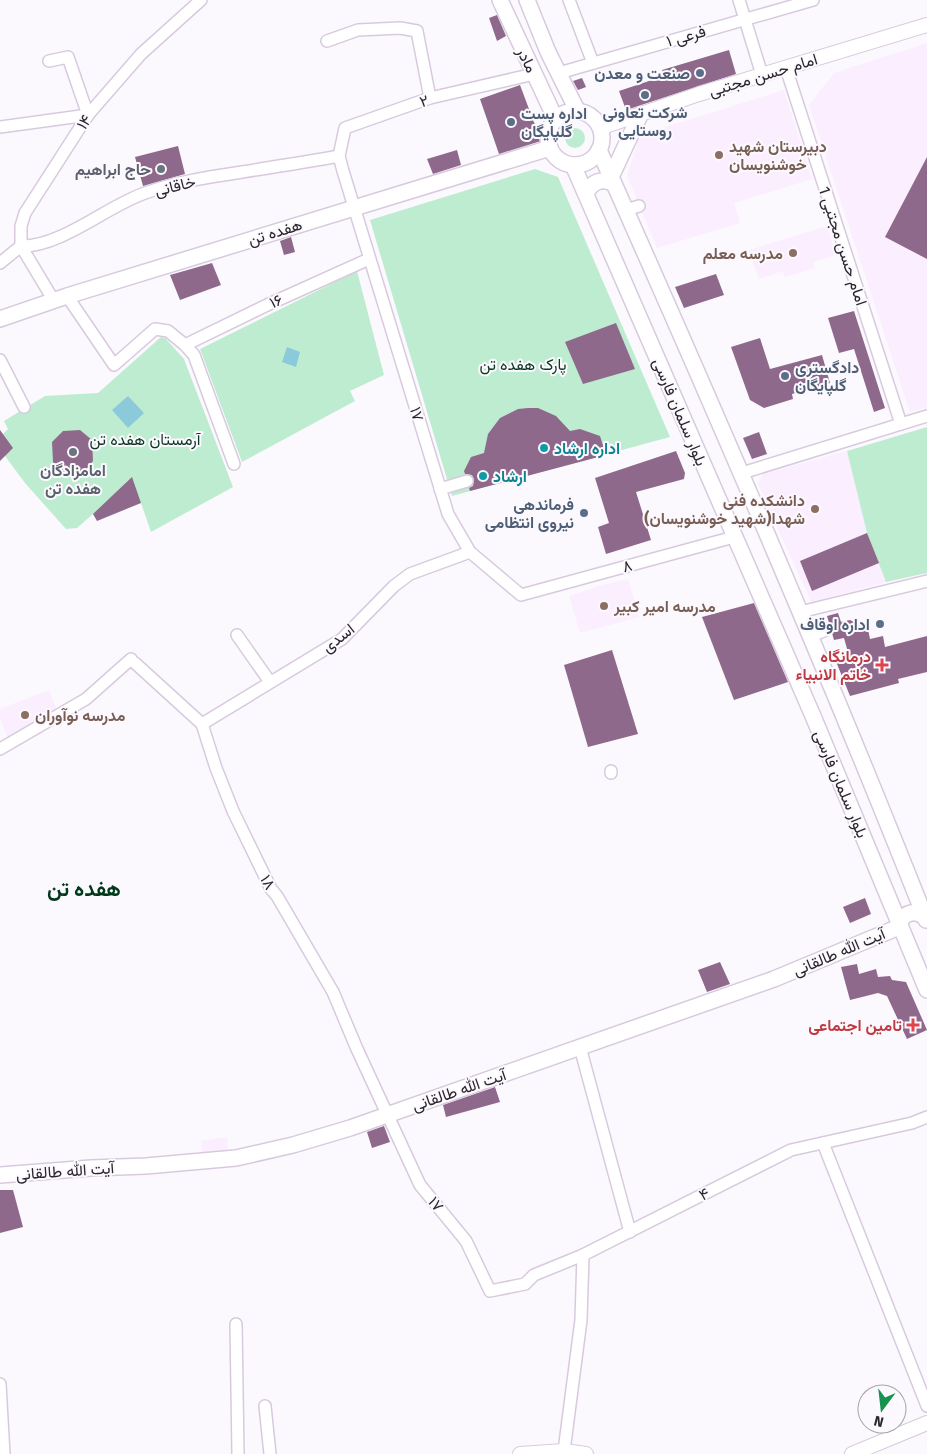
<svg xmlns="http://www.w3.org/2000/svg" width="927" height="1454" viewBox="0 0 927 1454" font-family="'Fira Sans',Vazirmatn,sans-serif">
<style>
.built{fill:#faeeff}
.green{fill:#beecd1}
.water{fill:#8acada}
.building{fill:#8f698b}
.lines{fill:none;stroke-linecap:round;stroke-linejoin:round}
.minor-casing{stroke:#d8cade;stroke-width:14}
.tertiary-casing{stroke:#d8cade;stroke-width:16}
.secondary-casing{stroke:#d8cade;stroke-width:18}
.minor{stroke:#fff;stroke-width:11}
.tertiary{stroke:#fff;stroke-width:14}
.secondary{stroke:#fff;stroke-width:15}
.service-dot{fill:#5c6f8a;stroke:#fcf9fe;stroke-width:2}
.education-dot{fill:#8d6e63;stroke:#fcf9fe;stroke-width:2}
.worship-dot{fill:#6b7280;stroke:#fcf9fe;stroke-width:2}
.culture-dot{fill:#0f9aa8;stroke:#fcf9fe;stroke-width:2}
.health-dot{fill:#e0444e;stroke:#fcf9fe;stroke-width:2}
.labels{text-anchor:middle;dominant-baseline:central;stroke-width:4;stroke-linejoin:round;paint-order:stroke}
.street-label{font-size:16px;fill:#2b252d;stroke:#fcf9fe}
.service-label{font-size:16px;font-weight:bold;fill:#4e5e75;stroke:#fcf9fe;text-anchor:end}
.education-label{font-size:16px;font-weight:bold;fill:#785e54;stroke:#fcf9fe;text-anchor:start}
.worship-label{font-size:16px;font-weight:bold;fill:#5b616d;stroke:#fcf9fe;text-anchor:end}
.park-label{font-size:16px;fill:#0c3622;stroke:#fcf9fe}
.culture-label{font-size:16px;font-weight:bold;fill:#0d838f;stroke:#fcf9fe;text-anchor:start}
.health-label{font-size:16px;font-weight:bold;fill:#be3a42;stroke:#fcf9fe;text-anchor:end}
.district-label{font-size:21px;font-weight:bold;fill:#003a1a;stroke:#fcf9fe}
</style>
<rect width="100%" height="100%" fill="#fcf9fe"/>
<g class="built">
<path d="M927,43V407L910,412L809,105L834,73Z"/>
<path d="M784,90L812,179L734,203L740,223L657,248L627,176L640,135Z"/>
<path d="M827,226L836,255L813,262L815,268L785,277L783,271L759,279L749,250Z"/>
<path d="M847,451L867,533L886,582L811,602L758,484L763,474Z"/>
<path d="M628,579L639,617L580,633L569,596L599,586Z"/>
<path d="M49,690L57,711L8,738L0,719V709Z"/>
<path d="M227,1137L228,1154L203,1157L201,1141Z"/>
</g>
<g class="green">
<circle cx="575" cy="138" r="10"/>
<path d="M535,169L558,177L670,437L452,496L370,220Z"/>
<path d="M357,271L384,375L350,391L355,401L242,462L200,349Z"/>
<path d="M161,337L165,338L184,359L233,487L151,532L141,503L93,514L77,528L66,529L25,483L5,456L3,434L8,429L4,421L45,396L98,393Z"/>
<path d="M927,427V573L886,582L867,533L847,451Z"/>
</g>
<g class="water">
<path d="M287,347L300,352L296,367L282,362Z"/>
<path d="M128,396L144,413L128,428L112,410Z"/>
</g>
<g class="building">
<path d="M497,15L506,36L497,41L489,18Z"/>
<path d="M729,50L736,74L626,110L619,91L664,76L662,70Z"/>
<path d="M582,78L586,87L578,90L573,81Z"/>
<path d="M520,85L541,141L499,154L480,99Z"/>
<path d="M178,146L185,174L143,186L135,157Z"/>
<path d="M457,150L461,165L433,174L427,159Z"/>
<path d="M927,157V259L885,237Z"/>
<path d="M291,237L295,252L284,255L280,241Z"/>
<path d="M212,263L221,285L180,300L170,275Z"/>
<path d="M716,274L724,295L684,308L675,287Z"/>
<path d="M854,311L885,408L874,412L854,349L839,353L828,318Z"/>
<path d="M616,323L635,369L583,384L565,342Z"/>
<path d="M760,338L770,369L822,355L830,383L792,394L793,399L764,408L750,400L731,347Z"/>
<path d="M528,408H538L556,416L570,431L580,429L600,436L606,455L470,491L469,488L473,486L474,479L472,475L465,474L464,471L471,457L484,453L488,434L500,418L518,409Z"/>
<path d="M0,430L13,448L0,461Z"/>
<path d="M80,430L92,440L93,461L83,473H64L53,462L52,442L63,431Z"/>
<path d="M759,432L767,454L752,459L743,438Z"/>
<path d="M676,451L685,473L684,479L636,492L651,540L606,554L598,527L609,523L595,478Z"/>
<path d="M132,477L141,503L97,521L93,514Z"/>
<path d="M867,533L879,563L812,591L800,561Z"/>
<path d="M754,603L788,682L734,700L702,617Z"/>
<path d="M838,613L841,622L850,620L868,629L870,639L883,636L885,647L927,636V672L898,679L899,683L850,696L835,659L849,656L844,638L834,640L827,616Z"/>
<path d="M612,650L638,734L588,747L564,665Z"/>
<path d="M865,898L871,914L850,923L843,907Z"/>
<path d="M720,962L730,984L707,992L698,970Z"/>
<path d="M857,964L859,974L876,969L878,977L890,976L892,980L906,982L927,1030L907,1039L887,996L878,993L850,1000L841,967Z"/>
<path d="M495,1087L500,1102L446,1117L443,1105Z"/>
<path d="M384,1126L390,1142L372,1148L367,1132Z"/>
<path d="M0,1190H13L23,1227L0,1233Z"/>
</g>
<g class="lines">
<defs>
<g id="minor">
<path d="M569,0L593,63"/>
<path d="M739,0L762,75"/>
<path d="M327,41L358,30L400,28L417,31L430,98"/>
<path d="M786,68L901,424"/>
<path d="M559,73L813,0"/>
<path d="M534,74L430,98L345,128L339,156L343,171L448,514L470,552L521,595L734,537"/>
<path d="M0,127L88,115L68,57L49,61"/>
<path d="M626,210L639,206"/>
<path d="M21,246C61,247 107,206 145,193C176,182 209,177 242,172C274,167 306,162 339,156"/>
<path d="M21,246L54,301"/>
<path d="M0,263L21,246V226L25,213L88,115L141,54L201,0"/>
<path d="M67,296L114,365L155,329L168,331L185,345L194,355L234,464"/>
<path d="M185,345L267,305L369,259"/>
<path d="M0,360L24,407"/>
<path d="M742,473L927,416"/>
<path d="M440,489L467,481"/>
<path d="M800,612L927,581"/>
<path d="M237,635L270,682"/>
<path d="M810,636L824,631"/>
<path d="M135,663L202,724L216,768L233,811L271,889L277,896L333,992L357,1049L420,1185L466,1241L490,1291L525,1284L534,1275L583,1255L791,1150L912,1123L927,1117"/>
<path d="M202,724L342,639L394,586L410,574L470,552"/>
<path d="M0,749L86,699L131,659"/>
<path d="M611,771V773"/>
<path d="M580,1047L630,1232"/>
<path d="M823,1143L927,1406"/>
<path d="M236,1324L238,1454"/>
<path d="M0,1384L4,1454"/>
<path d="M265,1406L270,1454"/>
<path d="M564,1451L581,1320L583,1255"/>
</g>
<g id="tertiary">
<path d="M600,128L699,94L927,25"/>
<path d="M520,1454L564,1451L586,1454"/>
<path d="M852,1454L927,1423"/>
</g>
<g id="secondary">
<path d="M500,0L556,120"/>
<path d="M527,0L548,52L578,112"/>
<circle cx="575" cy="138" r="27"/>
<path d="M599,150C713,405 824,661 926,920"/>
<path d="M573,165L813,716L927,990"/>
<path d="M611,177L640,115"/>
<path d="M586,194C591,182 602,177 614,184"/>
<path d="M0,319L67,296L550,148"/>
<path d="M0,1175L91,1168L146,1166L236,1158L293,1145L350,1128L774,979L899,927C901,913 914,909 925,917"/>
</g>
</defs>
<use href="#minor" class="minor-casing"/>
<use href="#tertiary" class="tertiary-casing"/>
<use href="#secondary" class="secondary-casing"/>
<use href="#minor" class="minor"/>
<use href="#tertiary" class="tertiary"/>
<use href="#secondary" class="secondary"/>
</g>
<g class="service-dot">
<circle cx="700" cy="73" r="5"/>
<circle cx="645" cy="95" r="5"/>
<circle cx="511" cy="122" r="5"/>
<circle cx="785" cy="376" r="5"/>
<circle cx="584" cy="513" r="5"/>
<circle cx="880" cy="624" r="5"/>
</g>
<g class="education-dot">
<circle cx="719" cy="155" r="5"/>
<circle cx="793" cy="253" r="5"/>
<circle cx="815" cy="509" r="5"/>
<circle cx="604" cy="606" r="5"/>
<circle cx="25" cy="715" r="5"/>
</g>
<g class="worship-dot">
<circle cx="161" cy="169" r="5"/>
<circle cx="73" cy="452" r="5"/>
</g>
<g class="culture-dot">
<circle cx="544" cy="448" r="5"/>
<circle cx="483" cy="476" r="5"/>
</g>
<g class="health-dot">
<path d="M879.5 657.5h5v5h5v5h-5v5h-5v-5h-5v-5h5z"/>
<path d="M910.5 1017.5h5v5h5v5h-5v5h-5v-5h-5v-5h5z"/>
</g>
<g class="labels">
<g class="street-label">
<text transform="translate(686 36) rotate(-16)">فرعی ۱</text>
<text transform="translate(527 60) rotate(64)">مادر</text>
<text transform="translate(763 75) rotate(-17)">امام حسن مجتبی</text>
<text transform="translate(424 101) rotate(-18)">۲</text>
<text transform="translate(84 122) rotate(-56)">۱۴</text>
<text transform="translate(175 186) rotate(-14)">خاقانی</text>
<text transform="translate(275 232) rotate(-17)">هفده تن</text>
<text transform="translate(843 246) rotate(72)">امام حسن مجتبی 1</text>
<text transform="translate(276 301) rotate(-24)">۱۶</text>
<text transform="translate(680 412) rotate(67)">بلوار سلمان فارسی</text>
<text transform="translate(417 414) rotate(73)">۱۷</text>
<text transform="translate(627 566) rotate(-15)">۸</text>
<text transform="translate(338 638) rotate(-38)">اسدی</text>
<text transform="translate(841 784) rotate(67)">بلوار سلمان فارسی</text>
<text transform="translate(268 882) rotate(60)">۱۸</text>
<text transform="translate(839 952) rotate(-23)">آیت الله طالقانی</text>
<text transform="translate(459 1090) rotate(-19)">آیت الله طالقانی</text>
<text transform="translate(65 1171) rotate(-4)">آیت الله طالقانی</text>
<text transform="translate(704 1194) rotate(-27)">۴</text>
<text transform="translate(436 1204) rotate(50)">۱۷</text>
</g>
<g class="service-label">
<text x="690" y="73">صنعت و معدن</text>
<text x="645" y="112" text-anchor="middle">شرکت تعاونی<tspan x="645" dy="18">روستایی</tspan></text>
<text x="521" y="113" text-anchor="start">اداره پست<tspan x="521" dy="18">گلپایگان</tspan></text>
<text x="795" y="367" text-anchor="start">دادگستری<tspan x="795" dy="18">گلپایگان</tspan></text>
<text x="574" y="504">فرماندهی<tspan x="574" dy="18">نیروی انتظامی</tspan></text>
<text x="870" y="624">اداره اوقاف</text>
</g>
<g class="education-label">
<text x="729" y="146">دبیرستان شهید<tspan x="729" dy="18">خوشنویسان</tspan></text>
<text x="783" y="253" text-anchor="end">مدرسه معلم</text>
<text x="805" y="500" text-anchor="end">دانشکده فنی<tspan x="805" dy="18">شهدا(شهید خوشنویسان)</tspan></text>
<text x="614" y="606">مدرسه امیر کبیر</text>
<text x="35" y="715">مدرسه نوآوران</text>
</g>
<g class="worship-label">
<text x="151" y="169">حاج ابراهیم</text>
<text x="73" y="470" text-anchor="middle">امامزادگان<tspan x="73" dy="18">هفده تن</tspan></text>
</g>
<g class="park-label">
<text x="523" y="364">پارک هفده تن</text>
<text x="145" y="439">آرمستان هفده تن</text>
</g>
<g class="culture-label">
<text x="554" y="448">اداره ارشاد</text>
<text x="493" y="476">ارشاد</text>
</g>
<g class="health-label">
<text x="871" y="656">درمانگاه<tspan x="871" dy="18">خاتم الانبیاء</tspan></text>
<text x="902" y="1025">تامین اجتماعی</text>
</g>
<g class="district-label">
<text x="84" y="889">هفده تن</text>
</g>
</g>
<g transform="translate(882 1409) rotate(195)"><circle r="24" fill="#fcf9fe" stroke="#a8a4aa"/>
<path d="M0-4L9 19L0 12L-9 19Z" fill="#18934f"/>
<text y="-8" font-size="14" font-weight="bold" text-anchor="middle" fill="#2b252d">N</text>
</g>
</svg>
